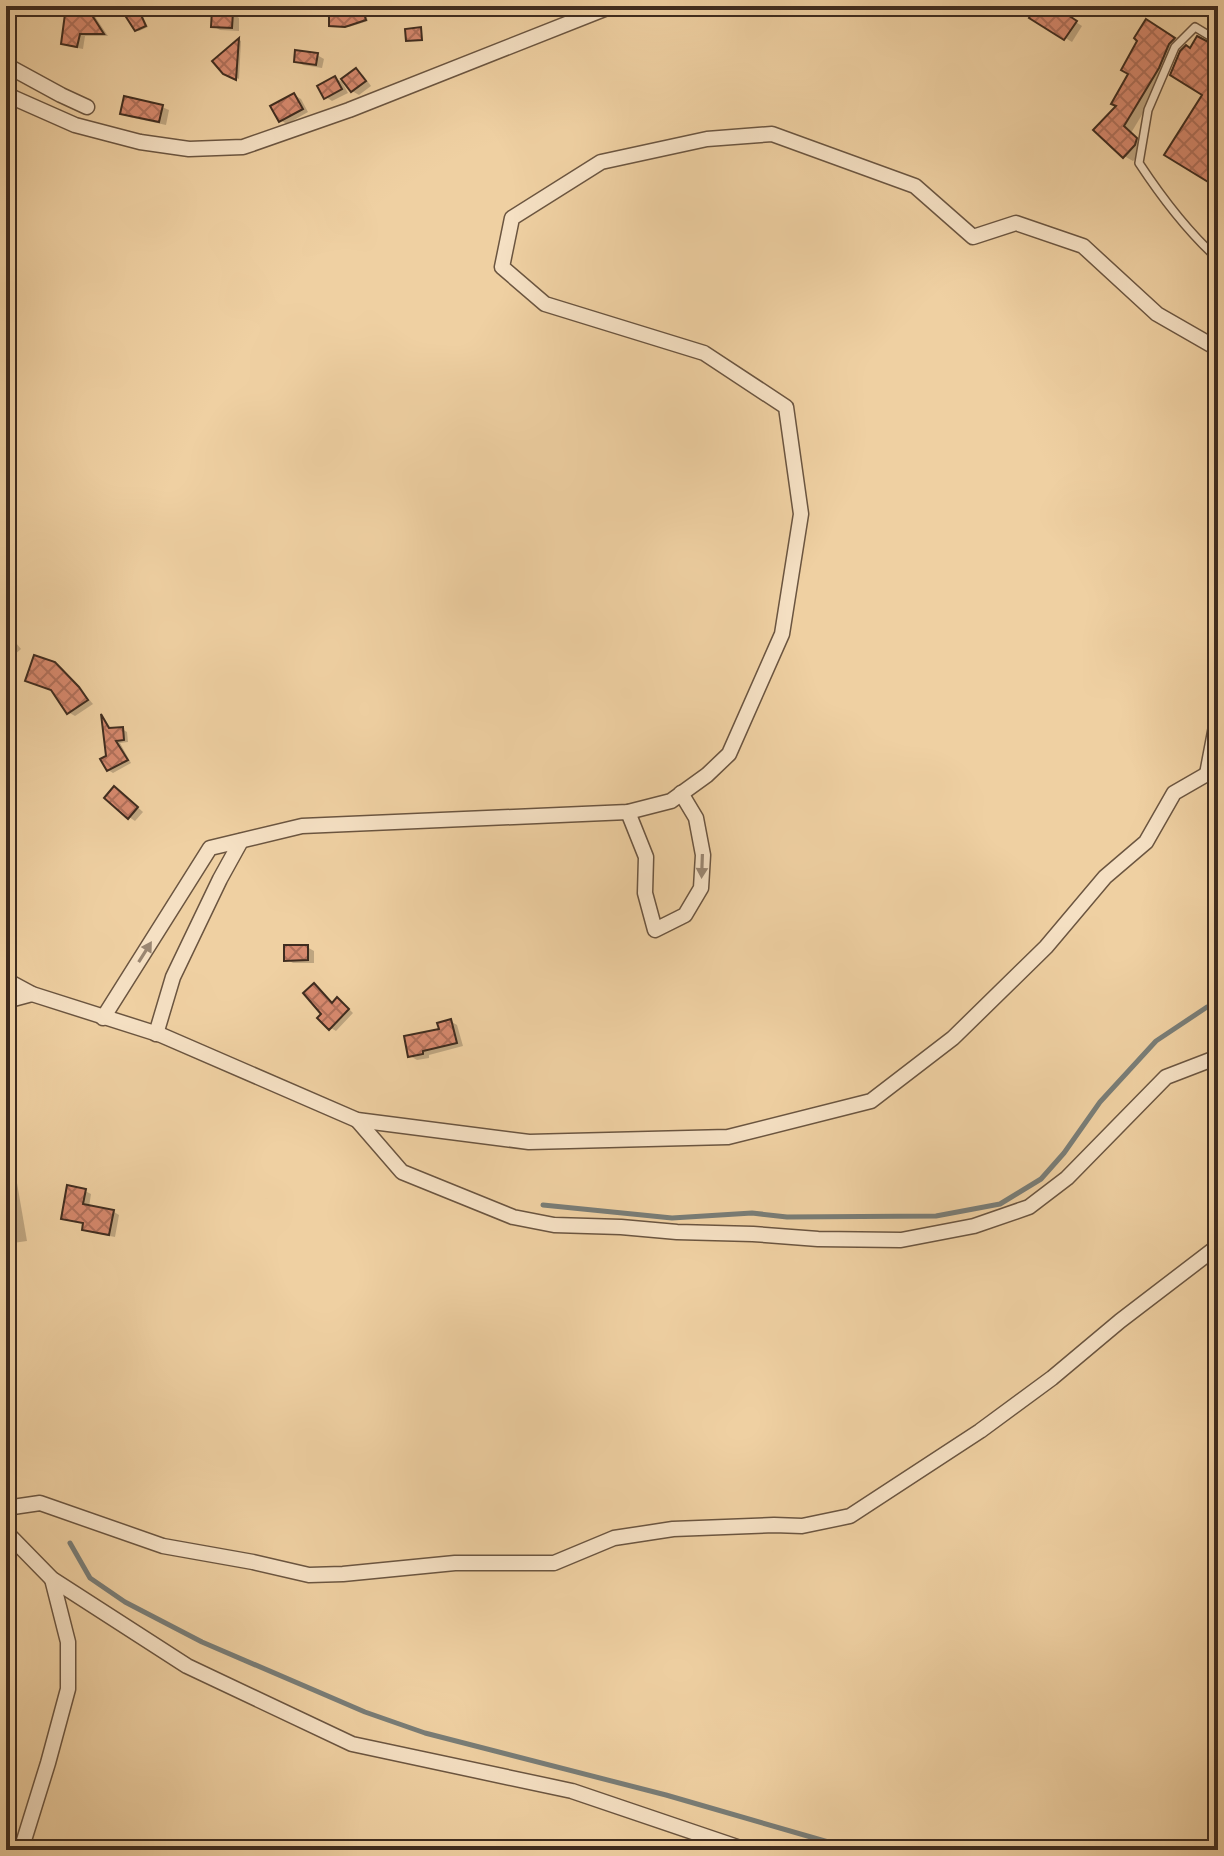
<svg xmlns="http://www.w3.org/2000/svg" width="1224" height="1856" viewBox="0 0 1224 1856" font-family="'IM FELL Great Primer',serif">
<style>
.shadow{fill:#0003}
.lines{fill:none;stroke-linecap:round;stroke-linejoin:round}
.stream{stroke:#797d77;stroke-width:5}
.building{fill:url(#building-cross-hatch);stroke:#3f2c1f;stroke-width:2}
.service-casing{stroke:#6b5540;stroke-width:10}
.minor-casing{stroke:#6b5540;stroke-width:17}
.service{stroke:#f5e0c3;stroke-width:7}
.minor{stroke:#f5e0c3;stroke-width:14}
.oneway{fill:#9a8671}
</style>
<defs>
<pattern id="building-cross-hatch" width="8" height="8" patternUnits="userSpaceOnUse" patternTransform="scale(2)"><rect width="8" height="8" fill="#d7896e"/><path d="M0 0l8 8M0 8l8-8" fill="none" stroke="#b0705a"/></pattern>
</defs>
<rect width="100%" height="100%" fill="#efd0a2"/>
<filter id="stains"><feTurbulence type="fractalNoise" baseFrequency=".0025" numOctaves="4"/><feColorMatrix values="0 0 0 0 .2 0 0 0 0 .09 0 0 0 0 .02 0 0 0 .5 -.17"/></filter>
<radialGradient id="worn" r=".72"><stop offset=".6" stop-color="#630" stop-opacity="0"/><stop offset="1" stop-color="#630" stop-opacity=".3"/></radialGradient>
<g class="shadow">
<path d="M62,6H88L108,36H85L83,49L68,46L63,43L67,14Z"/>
<path d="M121,6H134L142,15L148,27L139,31L136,30Z"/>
<path d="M1040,6H1051L1082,26L1072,42L1032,17Z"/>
<path d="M362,7L364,9L368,21L349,27L331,25Z"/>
<path d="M233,14L239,18V31L220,30L213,26Z"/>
<path d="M1147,22L1182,44L1177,49L1167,73L1131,133L1145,145L1144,150L1133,161L1124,156L1119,106Z"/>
<path d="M239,40L241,41L239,79L224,72L215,61Z"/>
<path d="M317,55L324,59L322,68L303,65L296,61Z"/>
<path d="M356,71L363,75L371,86L359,95L352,91Z"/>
<path d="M335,78L342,82L348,93L332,101L326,97Z"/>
<path d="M294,95L301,99L308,112L287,124L280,120Z"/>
<path d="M162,107L169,110L166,125L129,117L122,113Z"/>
<path d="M6,634L11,637L21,649L6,662Z"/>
<path d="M54,663L62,668L93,704L75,716L68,712Z"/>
<path d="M104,718L112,730L122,729L127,732L128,742L120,743L131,763L113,773L108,770Z"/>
<path d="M121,792L143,812L135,821L129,817Z"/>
<path d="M307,947L314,951V963H293L286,959Z"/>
<path d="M314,986L320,989L333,1004L343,1003L353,1013L336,1031L331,1028L324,1014Z"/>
<path d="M450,1021L457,1025L463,1046L429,1055V1058L417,1060L410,1056Z"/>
<path d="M6,1177L17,1183L27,1241L6,1244Z"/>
<path d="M85,1191L91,1194L89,1207L114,1212L119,1215L115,1237L90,1232L84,1229L85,1224L69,1221L63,1218Z"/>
</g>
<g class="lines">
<g class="stream">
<path d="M543,1205L672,1218L752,1213L787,1217L936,1216L1000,1204L1041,1179L1064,1153L1100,1102L1156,1041L1207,1007L1218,1003"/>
<path d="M70,1543L90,1578L125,1602L202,1642L365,1712L425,1733L666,1795L856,1850"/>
</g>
</g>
<g class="building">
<path d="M60,6H86L104,34H80L77,47L61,44L65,14Z"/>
<path d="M119,6H137L146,26L135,31Z"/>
<path d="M359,6H362L366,20L345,27L329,26V15Z"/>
<path d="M1037,6H1054L1077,21L1064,40L1029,18Z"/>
<path d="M212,10L233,12L232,28L211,27Z"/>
<path d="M1146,19L1175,38L1169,44L1159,68L1124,126L1137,138L1135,145L1123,158L1093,130L1116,106L1111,104L1128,74L1121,70L1137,41L1134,38Z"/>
<path d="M421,27L422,40L406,41L405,29Z"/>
<path d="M1197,36L1218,47V188L1164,155L1202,95L1170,75L1180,51L1186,45L1190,48Z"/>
<path d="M239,38L236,80L223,74L212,61Z"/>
<path d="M295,50L318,53L316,65L294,62Z"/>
<path d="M356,68L366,81L351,92L341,79Z"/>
<path d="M335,76L342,89L324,99L317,86Z"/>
<path d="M294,93L303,109L279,122L270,106Z"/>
<path d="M124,96L163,105L159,122L120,114Z"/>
<path d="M34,655L55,662L79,687L88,700L67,714L51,690L25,681Z"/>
<path d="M101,714L109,728L123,727L124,740L116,741L128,760L107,771L100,759L106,756Z"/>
<path d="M114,786L138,807L128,819L104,798Z"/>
<path d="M284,945H308V960L284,961Z"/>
<path d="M314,983L332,1003L337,997L349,1009L329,1030L317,1018L321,1014L303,993Z"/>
<path d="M451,1019L457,1043L423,1051V1054L408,1057L404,1036L439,1029L437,1023Z"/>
<path d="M67,1185L86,1189L83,1204L114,1210L109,1235L82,1230L83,1223L61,1219Z"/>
</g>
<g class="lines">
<defs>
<path id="service" d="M1218,41L1195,27L1175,47L1148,110L1139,163C1162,198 1187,231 1218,259"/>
<g id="minor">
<path d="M6,65L61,95L87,107"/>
<path d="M6,93L14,98L75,125L140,142L189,149L243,147L349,110L612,6"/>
<path d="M1207,774L1218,716"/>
<path d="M628,812L646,857L645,893L655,930L685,915L701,888L703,855L696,818L681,793"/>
<path d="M6,980L32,994L161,1035L357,1120L529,1142L728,1137L871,1101L953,1038L1046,947L1105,877L1146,842L1174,793L1207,774L1218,765"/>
<path d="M6,1001L32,994"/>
<path d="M103,1018L210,848L302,826L628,812L671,801L707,775L729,754L782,634L801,514L786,407L704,353L545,304L502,267L512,218L601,162L707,139L772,134L915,186L973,237L1016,223L1083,246L1157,314L1218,349"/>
<path d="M156,1034L173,977L220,879L241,841"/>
<path d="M357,1120L402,1172L513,1217L554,1225L621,1227L677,1232L753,1234L818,1239L901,1240L974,1226L1029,1207L1067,1178L1166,1077L1218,1057"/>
<path d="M6,1508L40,1503L163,1546L253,1562L309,1575L343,1574L455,1563H554L614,1538L673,1529L774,1525L802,1526L850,1516L980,1431L1052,1378L1120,1321L1218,1246"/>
<path d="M6,1532L52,1579L187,1666L352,1744L572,1791L746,1850"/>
<path d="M21,1850L48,1763L68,1689V1642L52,1579"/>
</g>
</defs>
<use href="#service" class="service-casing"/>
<use href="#minor" class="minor-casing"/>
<use href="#service" class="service"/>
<use href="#minor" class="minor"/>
</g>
<defs><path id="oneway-solid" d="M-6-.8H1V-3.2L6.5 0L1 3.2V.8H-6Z" transform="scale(2)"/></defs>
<g class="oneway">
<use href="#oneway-solid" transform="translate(702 866) rotate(92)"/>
<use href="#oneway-solid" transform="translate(145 952) rotate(-58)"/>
</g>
<rect width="1224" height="1856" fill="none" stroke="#efd0a2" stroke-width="32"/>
<rect x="8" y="8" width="1208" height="1840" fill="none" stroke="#3f2c1f" stroke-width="4"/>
<rect x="16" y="16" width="1192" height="1824" fill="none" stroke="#3f2c1f" stroke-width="2"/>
<rect width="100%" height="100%" filter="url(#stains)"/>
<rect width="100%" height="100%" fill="url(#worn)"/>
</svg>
